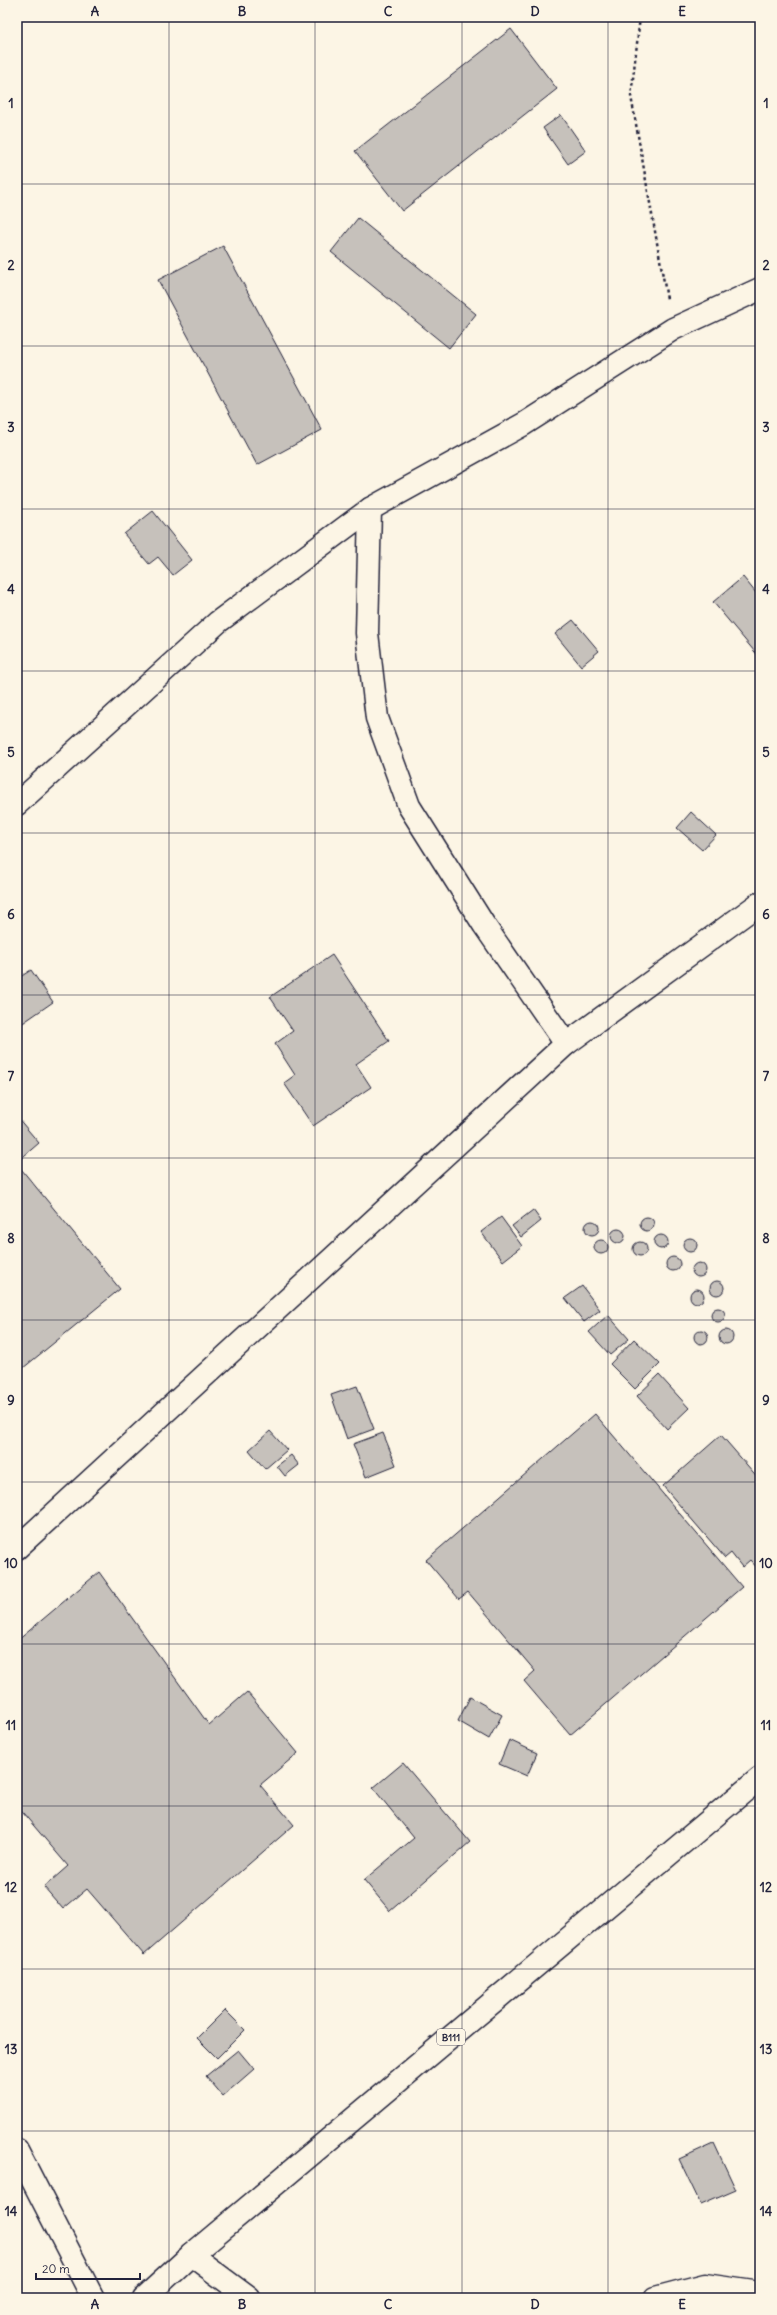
<svg xmlns="http://www.w3.org/2000/svg" width="777" height="2315" viewBox="0 0 777 2315" font-family="Delius,sans-serif">
<style>
.building{fill:#c6c1bb;stroke:#22223b}
.lines{fill:none;stroke-linecap:round;stroke-linejoin:round}
.street-casing{stroke:#22223b;stroke-width:25}
.primary-casing{stroke:#22223b;stroke-width:25}
.path{stroke:#22223b;stroke-width:2.5;stroke-dasharray:3 3;stroke-linecap:butt}
.street{stroke:#fcf5e5;stroke-width:22}
.primary{stroke:#fcf5e5;stroke-width:22}
.grid{fill:none;stroke:#22223b;stroke-width:1;stroke-opacity:0.55}
.labels{text-anchor:middle;dominant-baseline:central;stroke-width:3;stroke-linejoin:round;paint-order:stroke}
.shield{fill:#fcf5e5;stroke:#63616e;stroke-width:1}
.shield-label{font-size:10px;font-weight:bold;fill:#22223b}
.neatline{fill:none;stroke:#22223b;stroke-width:1.5}
.grid-label{font-size:13px;text-anchor:middle;font-weight:bold;fill:#22223b}
</style>
<rect width="100%" height="100%" fill="#fcf5e5"/>
<filter id="ink" filterUnits="userSpaceOnUse"><feTurbulence type="fractalNoise" baseFrequency=".025" numOctaves="2"/><feDisplacementMap in="SourceGraphic" scale="8" xChannelSelector="R" yChannelSelector="G"/><feConvolveMatrix kernelMatrix="1 2 1 2 8 2 1 2 1" color-interpolation-filters="sRGB"/></filter>
<g filter="url(#ink)">
<g class="building">
<path d="M511,29L557,89L402,211L355,151Z"/>
<path d="M561,115L586,151L568,164L543,128Z"/>
<path d="M358,218L476,314L449,348L331,252Z"/>
<path d="M223,246L322,430L257,465L158,280Z"/>
<path d="M153,511L192,560L173,575L158,557L149,564L124,534Z"/>
<path d="M743,577L760,598V658L713,602Z"/>
<path d="M573,620L599,651L581,666L555,634Z"/>
<path d="M691,812L716,835L702,850L677,828Z"/>
<path d="M332,955L389,1041L356,1064L371,1087L313,1126L284,1083L295,1075L275,1044L293,1031L270,997Z"/>
<path d="M31,970L53,1002L17,1027V979Z"/>
<path d="M17,1117L39,1143L17,1162Z"/>
<path d="M17,1164L120,1289L17,1373Z"/>
<path d="M533,1210L541,1221L521,1237L512,1226Z"/>
<circle cx="647" cy="1224" r="7"/>
<path d="M501,1217L522,1246L503,1261L481,1232Z"/>
<circle cx="592" cy="1228" r="7"/>
<circle cx="618" cy="1236" r="7"/>
<circle cx="661" cy="1242" r="7"/>
<circle cx="690" cy="1245" r="7"/>
<circle cx="601" cy="1247" r="7"/>
<circle cx="640" cy="1249" r="7"/>
<circle cx="673" cy="1264" r="7"/>
<circle cx="699" cy="1270" r="7"/>
<circle cx="717" cy="1288" r="7"/>
<path d="M582,1286L600,1310L584,1322L565,1298Z"/>
<circle cx="697" cy="1296" r="7"/>
<circle cx="718" cy="1315" r="7"/>
<path d="M608,1315L629,1339L610,1355L589,1332Z"/>
<circle cx="701" cy="1337" r="7"/>
<circle cx="726" cy="1337" r="7"/>
<path d="M634,1339L660,1364L635,1389L610,1364Z"/>
<path d="M659,1375L689,1408L667,1429L637,1396Z"/>
<path d="M357,1386L374,1429L347,1439L331,1395Z"/>
<path d="M595,1414L742,1587L570,1735L524,1681L535,1671L468,1592L459,1599L426,1560Z"/>
<path d="M270,1431L287,1450L265,1469L249,1450Z"/>
<path d="M383,1433L396,1465L366,1477L353,1444Z"/>
<path d="M721,1435L760,1480V1571L750,1560L742,1567L731,1553L725,1558L663,1486Z"/>
<path d="M291,1455L299,1465L285,1476L277,1466Z"/>
<path d="M99,1572L209,1725L247,1692L298,1753L260,1785L294,1825L144,1955L87,1889L63,1909L44,1887L68,1866L17,1806V1641Z"/>
<path d="M470,1697L502,1715L489,1739L458,1721Z"/>
<path d="M509,1740L537,1753L527,1776L499,1764Z"/>
<path d="M403,1763L470,1842L390,1911L364,1880L414,1838L373,1788Z"/>
<path d="M225,2010L245,2030L217,2058L197,2038Z"/>
<path d="M238,2050L254,2069L223,2096L206,2076Z"/>
<path d="M714,2143L736,2190L701,2205L679,2159Z"/>
</g>
<g class="lines">
<defs>
<g id="street">
<path d="M370,509L367,633L377,718L409,806L484,925L566,1044"/>
<path d="M17,804L218,622L370,509L524,424L673,329L760,289"/>
<path d="M17,1548L566,1044L760,903"/>
<path d="M17,2150L93,2298"/>
<path d="M191,2255L249,2298"/>
<path d="M655,2298L705,2285L760,2293"/>
</g>
<path id="primary" d="M144,2298L191,2255L760,1778"/>
</defs>
<use href="#street" class="street-casing"/>
<use href="#primary" class="primary-casing"/>
<path class="path" d="M640,17L631,96L667,299"/>
<use href="#street" class="street"/>
<use href="#primary" class="primary"/>
</g>
</g>
<path class="grid" d="M169,17V2298M315,17V2298M462,17V2298M608,17V2298M17,184H760M17,346H760M17,509H760M17,671H760M17,833H760M17,995H760M17,1158H760M17,1320H760M17,1482H760M17,1644H760M17,1806H760M17,1969H760M17,2131H760"/>
<g class="labels">
<rect class="shield" x="437" y="2029" width="28" height="16" rx="3"/>
<g class="shield-label">
<text x="451" y="2037">B111</text>
</g>
</g>
<rect width="777" height="2315" fill="none" stroke="#fcf5e5" stroke-width="44"/>
<path d="M36 2273v6h104v-6" fill="none" stroke="#22223b" stroke-width="2"/>
<text x="42" y="2273" font-size="12" fill="#22223b" stroke="#fcf5e5" stroke-width="3" paint-order="stroke">20 m</text>
<rect x="22" y="22" width="733" height="2271" class="neatline"/>
<g class="grid-label">
<text x="95" y="16">A</text>
<text x="242" y="16">B</text>
<text x="388" y="16">C</text>
<text x="535" y="16">D</text>
<text x="682" y="16">E</text>
<text x="11" y="108">1</text>
<text x="766" y="108">1</text>
<text x="11" y="270">2</text>
<text x="766" y="270">2</text>
<text x="11" y="432">3</text>
<text x="766" y="432">3</text>
<text x="11" y="594">4</text>
<text x="766" y="594">4</text>
<text x="11" y="757">5</text>
<text x="766" y="757">5</text>
<text x="11" y="919">6</text>
<text x="766" y="919">6</text>
<text x="11" y="1081">7</text>
<text x="766" y="1081">7</text>
<text x="11" y="1243">8</text>
<text x="766" y="1243">8</text>
<text x="11" y="1405">9</text>
<text x="766" y="1405">9</text>
<text x="11" y="1568">10</text>
<text x="766" y="1568">10</text>
<text x="11" y="1730">11</text>
<text x="766" y="1730">11</text>
<text x="11" y="1892">12</text>
<text x="766" y="1892">12</text>
<text x="11" y="2054">13</text>
<text x="766" y="2054">13</text>
<text x="11" y="2216">14</text>
<text x="766" y="2216">14</text>
<text x="95" y="2309">A</text>
<text x="242" y="2309">B</text>
<text x="388" y="2309">C</text>
<text x="535" y="2309">D</text>
<text x="682" y="2309">E</text>
</g>
</svg>
